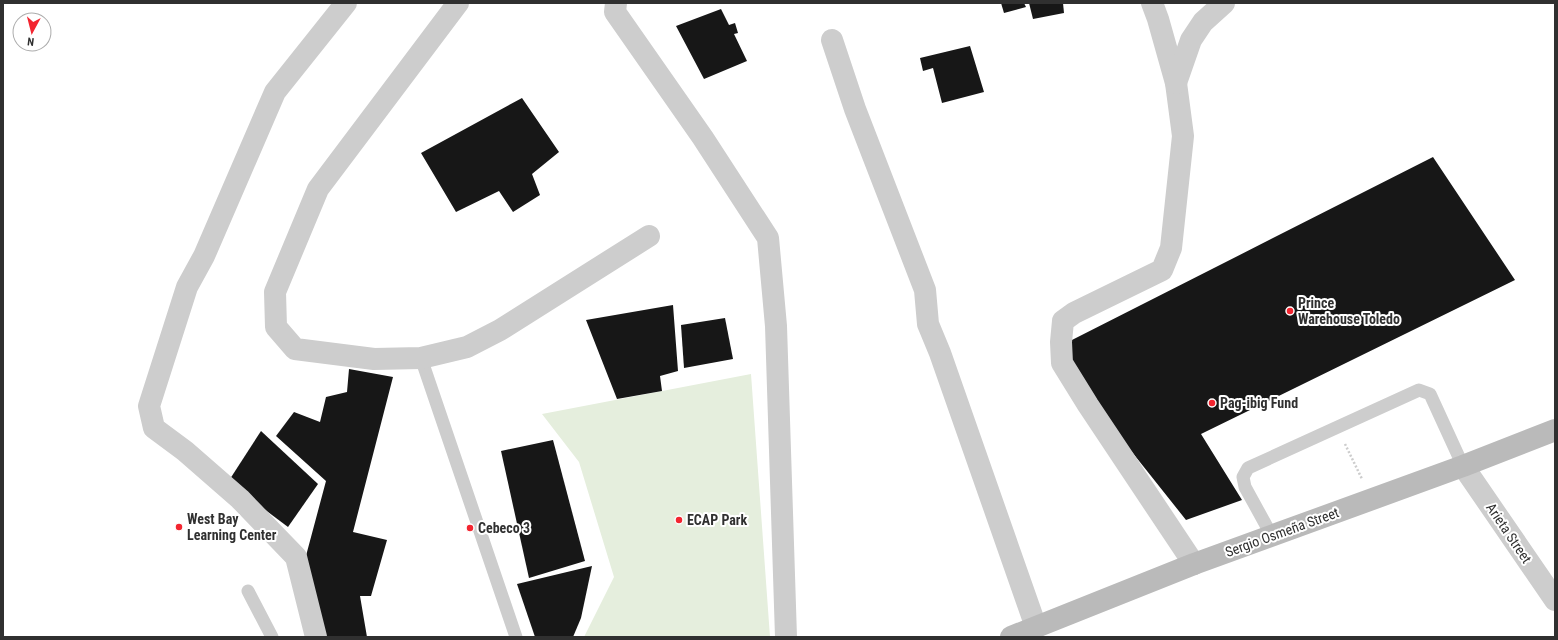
<svg xmlns="http://www.w3.org/2000/svg" width="1558" height="640" viewBox="0 0 1558 640" font-family="'Roboto Condensed',sans-serif">
<style>
.green{fill:#e5eedd}
.building{fill:#171717}
.lines{fill:none;stroke-linecap:round;stroke-linejoin:round}
.path{stroke:#cdcdcd;stroke-width:2.5;stroke-dasharray:2 2;stroke-linecap:butt}
.lane{stroke:#cdcdcd;stroke-width:13}
.street{stroke:#cdcdcd;stroke-width:22}
.secondary{stroke:#bababa;stroke-width:22}
.poi-dot{fill:#f32530;stroke:#fff;stroke-width:1.5}
.labels{text-anchor:middle;dominant-baseline:central;stroke-width:4;stroke-linejoin:round;paint-order:stroke}
.poi-label{font-size:14px;font-weight:bold;fill:#303030;stroke:#fff;text-anchor:start}
.street-label{font-size:14px;fill:#303030;stroke:#fff}
</style>
<rect width="100%" height="100%" fill="#fff"/>
<path class="green" d="M751,374L770,637H584L614,577L579,462L542,414Z"/>
<g class="building">
<path d="M1001,3H1024L1026,7L1004,13Z"/>
<path d="M1029,3H1063L1064,13L1033,19Z"/>
<path d="M721,9L729,25L735,23L738,33L734,34L747,61L704,79L676,26Z"/>
<path d="M970,46L984,92L942,103L933,68L923,71L920,58Z"/>
<path d="M522,98L559,152L532,174L540,195L513,212L499,191L456,212L421,153Z"/>
<path d="M1433,157L1515,280L1201,434L1242,500L1186,520L1093,403L1064,359L1068,342Z"/>
<path d="M673,305L678,371L660,376L662,391L617,399L586,320Z"/>
<path d="M725,318L733,359L684,368L681,325Z"/>
<path d="M349,369L393,377L353,532L387,540L371,596H360L367,637H323L303,567L326,481L276,436L294,412L320,422L326,397L347,392Z"/>
<path d="M261,431L318,484L288,527L228,482Z"/>
<path d="M553,440L585,561L529,578L501,451Z"/>
<path d="M592,566L581,618L573,637H535L517,584Z"/>
</g>
<g class="lines">
<path class="path" d="M1345,444L1362,479"/>
<g class="lane">
<path d="M421,358L516,637"/>
<path d="M1272,536L1245,487L1243,477L1248,468L1419,390L1430,394L1463,466"/>
<path d="M248,591L272,637"/>
</g>
<g class="street">
<path d="M458,3L318,189L275,292L276,327L295,349L374,359L421,358L467,347L500,330L649,236"/>
<path d="M616,3L615,12L703,138L768,238L776,326L786,637"/>
<path d="M1152,3L1158,19L1176,83L1183,136L1171,248L1162,270L1074,313L1063,321L1061,342L1062,363L1088,405L1194,564"/>
<path d="M832,40L855,109L925,290L928,324L940,353L1036,627"/>
<path d="M1176,83L1191,40L1203,22L1224,3"/>
<path d="M1463,466L1555,600"/>
<path d="M316,637L296,557L240,499L185,451L154,428L149,406L187,287L204,256L275,92L346,3"/>
</g>
<path class="secondary" d="M1011,637L1194,564L1463,466L1555,430"/>
</g>
<g class="poi-dot">
<circle cx="1290" cy="311" r="4"/>
<circle cx="1212" cy="403" r="4"/>
<circle cx="679" cy="520" r="4"/>
<circle cx="179" cy="527" r="4"/>
<circle cx="470" cy="528" r="4"/>
</g>
<g class="labels">
<g class="poi-label">
<text x="1298" y="303">Prince<tspan x="1298" dy="16">Warehouse Toledo</tspan></text>
<text x="1220" y="403">Pag-ibig Fund</text>
<text x="187" y="519">West Bay<tspan x="187" dy="16">Learning Center</tspan></text>
<text x="687" y="520">ECAP Park</text>
<text x="478" y="528">Cebeco 3</text>
</g>
<g class="street-label">
<text transform="translate(1282 532) rotate(-20)">Sergio Osmeña Street</text>
<text transform="translate(1509 533) rotate(56)">Arieta Street</text>
</g>
</g>
<rect width="1558" height="640" fill="none" stroke="#303030" stroke-width="8"/>
<g transform="translate(32 32) rotate(187)"><circle r="19" fill="#ffffff" stroke="#acacac"/>
<path d="M0-3L7 15L0 10L-7 15Z" fill="#f32530"/>
<text y="-6" font-size="11" font-weight="bold" text-anchor="middle" fill="#303030">N</text>
</g>
</svg>
